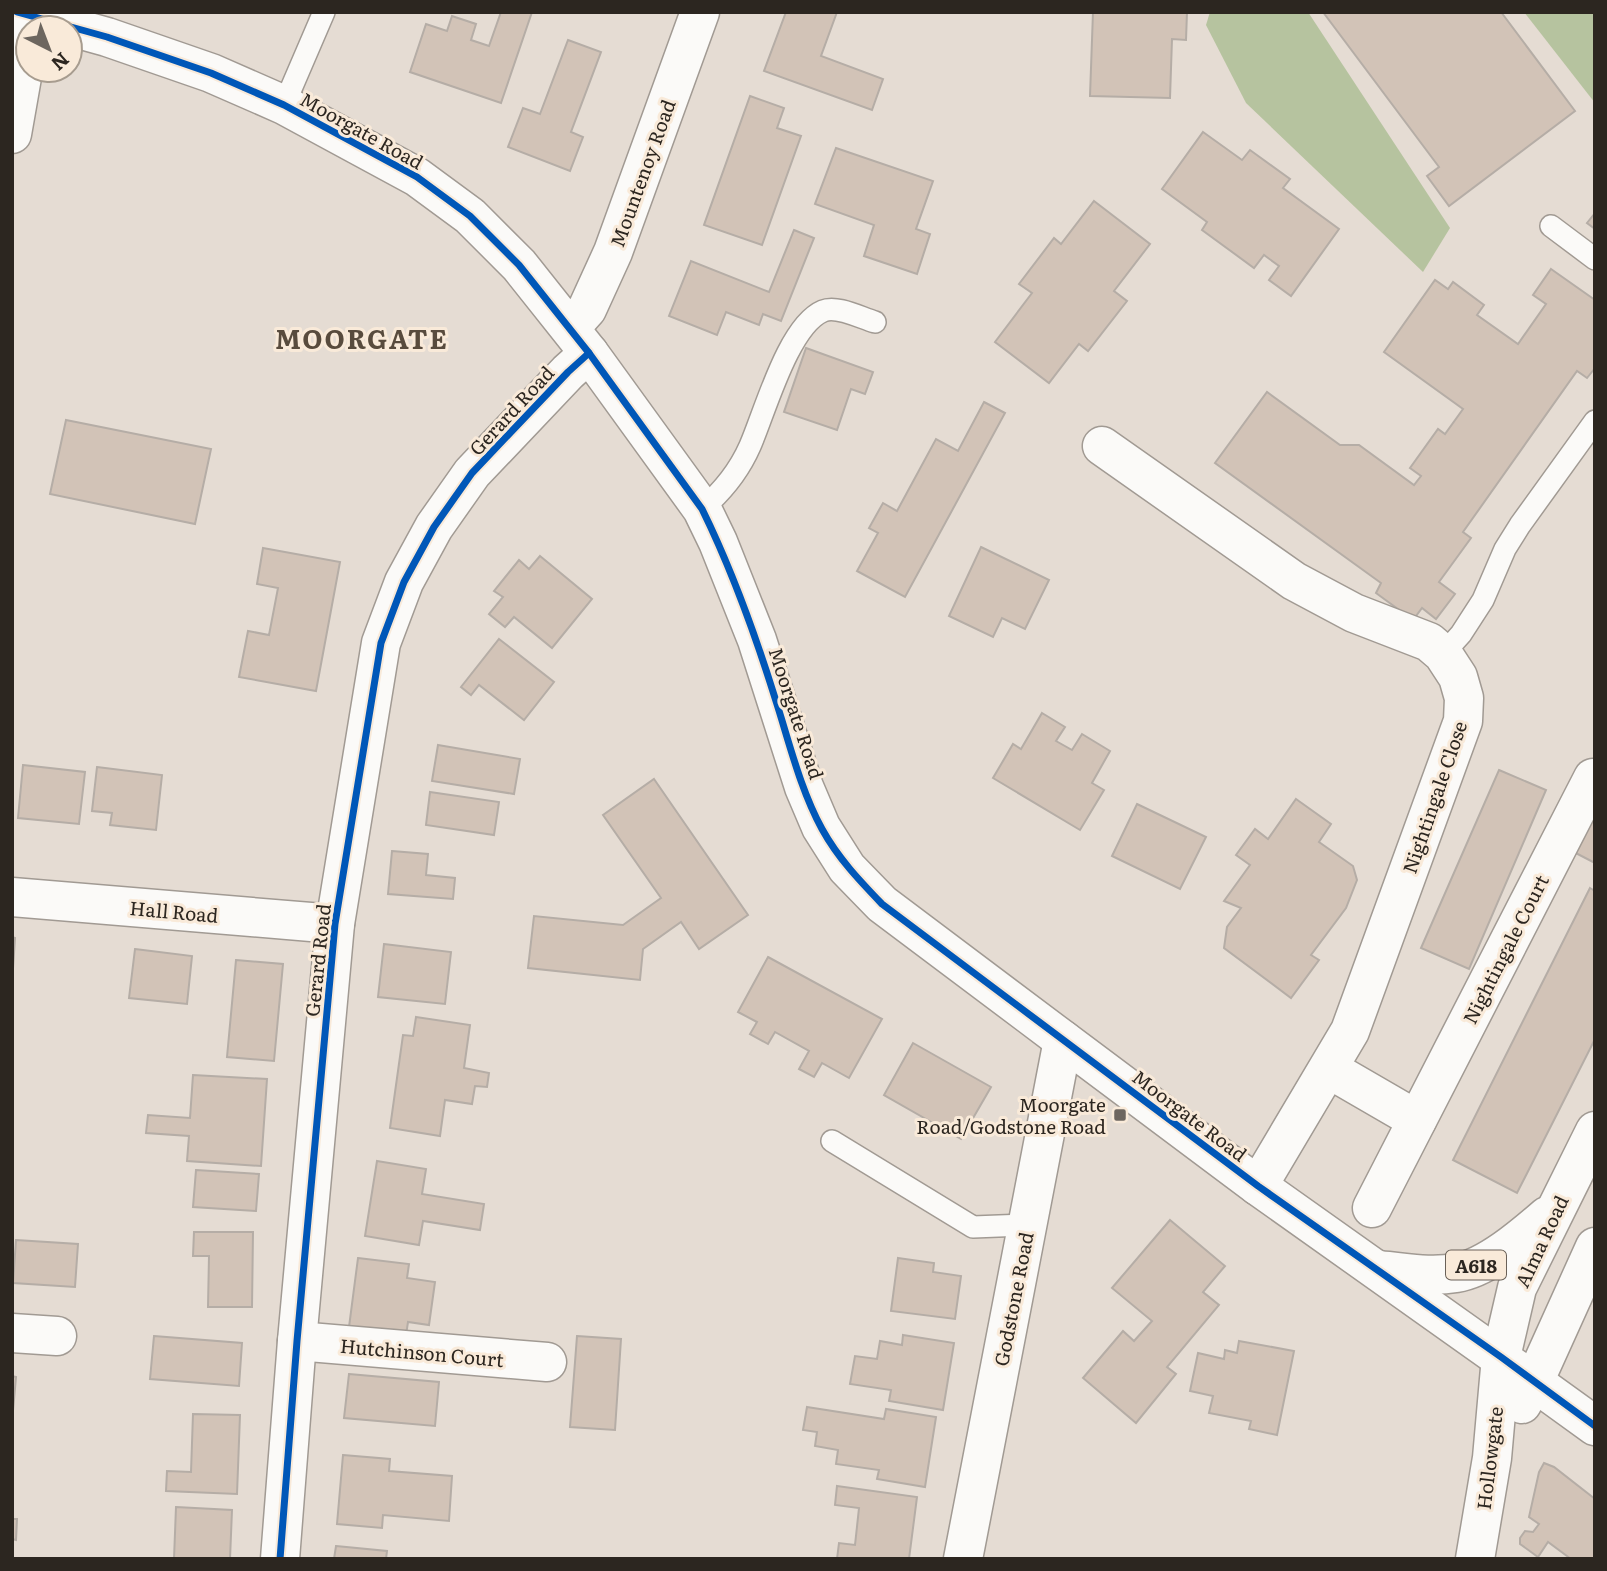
<svg xmlns="http://www.w3.org/2000/svg" width="1607" height="1571" viewBox="0 0 1607 1571" font-family="Literata,serif">
<style>
.forest{fill:#b6c39f}
.building{fill:#d2c3b7;stroke:#b5ada6;stroke-width:2}
.lines{fill:none;stroke-linecap:round;stroke-linejoin:round}
.lane-casing{stroke:#a19a93;stroke-width:24}
.street-casing{stroke:#a19a93;stroke-width:41}
.secondary-casing{stroke:#a19a93;stroke-width:41}
.primary-casing{stroke:#a19a93;stroke-width:41}
.lane{stroke:#fbfaf8;stroke-width:21}
.street{stroke:#fbfaf8;stroke-width:38}
.secondary{stroke:#fbfaf8;stroke-width:38}
.primary{stroke:#fbfaf8;stroke-width:38}
.cycleway-casing{stroke:#f9ead9;stroke-width:11}
.cycleway{stroke:#0057b8;stroke-width:7}
.poi-dot{fill:#6d665f;stroke:#f9ead9;stroke-width:2.5}
.labels{text-anchor:middle;dominant-baseline:central;stroke-width:6;stroke-linejoin:round;paint-order:stroke}
.shield{fill:#f9ead9;stroke:#6a6158;stroke-width:2}
.shield-label{font-size:18px;font-weight:bold;fill:#2c2620}
.street-label{font-size:19px;fill:#2c2620;stroke:#f9ead9}
.poi-label{font-size:19px;fill:#2c2620;stroke:#f9ead9;text-anchor:end}
.district-label{font-size:26px;font-weight:bold;letter-spacing:2px;fill:#584b3d;stroke:#f9ead9}
</style>
<rect width="100%" height="100%" fill="#e5dcd3"/>
<g class="forest">
<path d="M1210,12H1308L1450,228L1423,272L1246,103L1206,25Z"/>
<path d="M1524,12H1595V103Z"/>
</g>
<g class="building">
<path d="M501,12H532L501,103L410,72L426,24L447,31L452,16L476,24L471,40L489,46Z"/>
<path d="M786,12H837L821,56L883,79L872,110L764,71Z"/>
<path d="M1093,12H1187L1186,40L1172,39L1170,98L1090,96Z"/>
<path d="M1323,12H1501L1575,111L1449,206L1427,176L1439,167Z"/>
<path d="M568,40L601,52L571,132L583,137L570,171L508,147L523,108L540,114Z"/>
<path d="M750,96L784,108L777,128L801,136L762,245L704,225Z"/>
<path d="M1203,132L1242,160L1250,150L1290,179L1283,188L1339,229L1291,296L1269,280L1279,266L1264,255L1254,268L1202,230L1207,222L1162,189Z"/>
<path d="M836,148L933,181L916,229L930,234L917,274L864,256L874,225L815,204Z"/>
<path d="M1094,201L1150,244L1114,291L1127,301L1088,351L1079,344L1049,383L995,342L1032,293L1019,284L1054,238L1061,244Z"/>
<path d="M1595,213V229L1587,223Z"/>
<path d="M794,230L814,238L781,321L763,314L759,325L726,312L717,335L669,316L691,261L769,292Z"/>
<path d="M1551,269L1595,300V368L1587,378L1577,371L1463,532L1471,538L1439,582L1455,594L1436,619L1422,608L1413,620L1376,593L1381,583L1215,463L1267,392L1340,445H1359L1414,485L1421,476L1410,468L1438,429L1445,434L1463,409L1384,352L1435,280L1448,289L1453,282L1484,305L1477,315L1518,344L1546,304L1533,295Z"/>
<path d="M806,348L873,372L865,394L851,389L837,430L784,412Z"/>
<path d="M984,402L1005,413L905,597L857,571L878,533L869,528L883,503L897,511L936,439L958,451Z"/>
<path d="M66,420L211,449L195,524L50,494Z"/>
<path d="M981,547L1049,580L1025,629L1002,618L993,637L949,616Z"/>
<path d="M263,548L340,562L316,691L239,677L248,631L269,635L278,588L257,584Z"/>
<path d="M540,556L592,599L552,648L514,617L505,627L489,614L503,597L494,591L519,560L529,569Z"/>
<path d="M499,639L554,682L524,720L479,685L471,695L461,687Z"/>
<path d="M1042,713L1065,727L1056,741L1072,750L1082,734L1110,751L1092,783L1104,790L1080,830L993,778L1013,744L1021,749Z"/>
<path d="M438,745L520,759L514,794L432,781Z"/>
<path d="M23,765L85,772L79,824L18,818Z"/>
<path d="M97,767L162,775L156,830L110,825L112,813L92,811Z"/>
<path d="M1499,770L1546,790L1469,969L1421,948Z"/>
<path d="M654,779L748,915L699,949L681,922L643,949L640,980L528,968L534,916L623,925L661,898L603,815Z"/>
<path d="M430,792L499,802L494,835L426,825Z"/>
<path d="M1595,798V863L1568,849Z"/>
<path d="M1296,799L1331,824L1319,842L1353,866L1357,880L1346,908L1311,955L1319,960L1291,998L1224,948L1227,927L1241,908L1224,901L1250,865L1236,855L1255,829L1268,839Z"/>
<path d="M1137,804L1206,837L1180,889L1112,856Z"/>
<path d="M392,851L428,854L426,875L455,878L453,899L388,894Z"/>
<path d="M1590,888L1595,891V1039L1517,1193L1453,1160Z"/>
<path d="M12,937L15,938L12,984Z"/>
<path d="M384,944L451,952L445,1004L378,997Z"/>
<path d="M135,949L192,956L187,1004L129,998Z"/>
<path d="M768,957L882,1019L849,1078L822,1063L814,1077L799,1069L809,1051L775,1032L768,1044L750,1034L757,1022L738,1012Z"/>
<path d="M236,960L283,964L274,1061L227,1057Z"/>
<path d="M416,1017L470,1025L464,1068L489,1073L487,1087L475,1086L472,1104L445,1100L440,1136L390,1128L403,1035L413,1036Z"/>
<path d="M913,1043L991,1087L961,1139L884,1095Z"/>
<path d="M193,1075L267,1079L261,1166L187,1161L189,1136L146,1133L148,1115L190,1118Z"/>
<path d="M377,1161L426,1169L422,1194L484,1204L480,1230L423,1221L419,1245L365,1236Z"/>
<path d="M196,1170L259,1174L256,1211L193,1207Z"/>
<path d="M1170,1220L1225,1266L1203,1292L1219,1305L1167,1367L1176,1374L1136,1423L1083,1378L1123,1331L1134,1341L1152,1321L1112,1288Z"/>
<path d="M194,1232H253L252,1307H208L209,1256H193Z"/>
<path d="M16,1240L78,1244L75,1287L13,1283Z"/>
<path d="M358,1258L409,1264L407,1278L435,1282L429,1325L408,1322L406,1335L349,1327Z"/>
<path d="M898,1258L934,1263L933,1272L961,1276L955,1319L891,1311Z"/>
<path d="M903,1335L954,1343L943,1410L889,1401L891,1390L850,1384L855,1356L877,1359L880,1341L902,1345Z"/>
<path d="M154,1336L242,1343L239,1386L150,1379Z"/>
<path d="M577,1336L621,1339L615,1430L570,1427Z"/>
<path d="M1239,1341L1294,1351L1277,1435L1249,1429L1251,1421L1209,1413L1213,1396L1190,1391L1198,1353L1224,1359L1225,1350L1237,1353Z"/>
<path d="M349,1374L439,1382L435,1426L344,1418Z"/>
<path d="M12,1376L16,1377L12,1422Z"/>
<path d="M807,1407L884,1419L886,1409L936,1417L925,1487L877,1479L879,1470L836,1464L838,1450L815,1446L817,1432L803,1430Z"/>
<path d="M193,1414L240,1415L237,1494L166,1491L167,1471L191,1472Z"/>
<path d="M343,1455L390,1459L389,1471L452,1476L449,1521L383,1515L382,1528L337,1524Z"/>
<path d="M1544,1463L1554,1467L1595,1499V1559H1571L1548,1542L1538,1557L1520,1544V1538L1525,1531L1533,1532L1539,1524L1529,1517L1539,1472Z"/>
<path d="M837,1486L917,1497L909,1559H837L839,1543L855,1545L859,1508L835,1505Z"/>
<path d="M176,1507L232,1510L230,1559H174Z"/>
<path d="M12,1519H17L16,1540L12,1539Z"/>
<path d="M336,1546L387,1551L386,1559H334Z"/>
</g>
<g class="lines">
<defs>
<g id="lane">
<path d="M284,105L324,12"/>
<path d="M1551,226L1595,259"/>
<path d="M702,509C723,491 739,471 750,446C765,412 788,326 823,311C837,305 861,318 875,322"/>
<path d="M1443,654L1461,634L1483,600L1505,549L1520,525L1595,421"/>
<path d="M832,1141L973,1227L1027,1225"/>
</g>
<g id="street">
<path d="M12,134L28,43"/>
<path d="M570,328L587,309L613,252L700,12"/>
<path d="M1102,446L1294,581L1354,613L1429,642L1443,654L1458,677L1464,698L1463,721L1350,1031L1258,1186"/>
<path d="M12,897L335,924"/>
<path d="M1329,1069L1417,1120"/>
<path d="M1372,1208L1593,778"/>
<path d="M12,1333L57,1336"/>
<path d="M297,1341L547,1362"/>
<path d="M280,1559L297,1341L335,924L381,643L404,582L434,527L472,473L568,372L589,353"/>
<path d="M963,1559L1063,1040"/>
</g>
<path id="secondary" d="M1534,1382L1595,1426"/>
<g id="primary">
<path d="M17,12L107,37L211,73L284,105L417,177L470,216L519,265L589,353L702,509L718,542L757,640L804,787L821,827L847,868L882,904L1063,1040L1258,1186L1534,1382"/>
<path d="M1380,1270C1405,1273 1431,1277 1456,1273C1487,1268 1524,1236 1547,1216"/>
<path d="M1522,1404L1534,1382L1595,1247"/>
<path d="M1475,1559L1492,1458L1501,1357L1517,1288L1595,1131"/>
</g>
</defs>
<use href="#lane" class="lane-casing"/>
<use href="#street" class="street-casing"/>
<use href="#secondary" class="secondary-casing"/>
<use href="#primary" class="primary-casing"/>
<use href="#lane" class="lane"/>
<use href="#street" class="street"/>
<use href="#secondary" class="secondary"/>
<use href="#primary" class="primary"/>
<defs>
<g id="cycleway">
<path d="M17,12L107,37L211,73L284,105L417,177L470,216L519,265L589,353L702,509C732,570 755,634 775,698C789,741 800,789 822,829C838,858 859,880 882,904L1258,1186L1501,1357L1595,1426"/>
<path d="M280,1559L297,1341L335,924L381,643L404,582L434,527L472,473L568,372L589,353"/>
</g>
</defs>
<use href="#cycleway" class="cycleway-casing"/>
<use href="#cycleway" class="cycleway"/>
</g>
<rect class="poi-dot" x="1113" y="1108" width="14" height="14" rx="3.5"/>
<g class="labels">
<rect class="shield" x="1446" y="1250.5" width="60" height="29" rx="5"/>
<g class="shield-label">
<text x="1476" y="1265">A618</text>
</g>
<g class="street-label">
<text transform="translate(362 130) rotate(29)">Moorgate Road</text>
<text transform="translate(642 173) rotate(-70)">Mountenoy Road</text>
<text transform="translate(511 410) rotate(-47)">Gerard Road</text>
<text transform="translate(797 713) rotate(72)">Moorgate Road</text>
<text transform="translate(1434 797) rotate(-71)">Nightingale Close</text>
<text transform="translate(174 911) rotate(5)">Hall Road</text>
<text transform="translate(1505 949) rotate(-63)">Nightingale Court</text>
<text transform="translate(317 960) rotate(-84)">Gerard Road</text>
<text transform="translate(1190 1115) rotate(37)">Moorgate Road</text>
<text transform="translate(1541 1241) rotate(-65)">Alma Road</text>
<text transform="translate(1013 1299) rotate(-79)">Godstone Road</text>
<text transform="translate(422 1352) rotate(5)">Hutchinson Court</text>
<text transform="translate(1489 1458) rotate(-83)">Hollowgate</text>
</g>
<g class="poi-label">
<text x="1106" y="1104">Moorgate<tspan x="1106" dy="22">Road/Godstone Road</tspan></text>
</g>
<g class="district-label">
<text x="362" y="337">MOORGATE</text>
</g>
</g>
<rect width="1607" height="1571" fill="none" stroke="#2c2620" stroke-width="28"/>
<g transform="translate(49 49) rotate(138)"><circle r="33" fill="#f9ead9" stroke="#a79c8f" stroke-width="2"/>
<path d="M0-5L12 26L0 18L-12 26Z" fill="#6d665f"/>
<text y="-10" font-size="19" font-weight="bold" text-anchor="middle" fill="#2c2620">N</text>
</g>
</svg>
